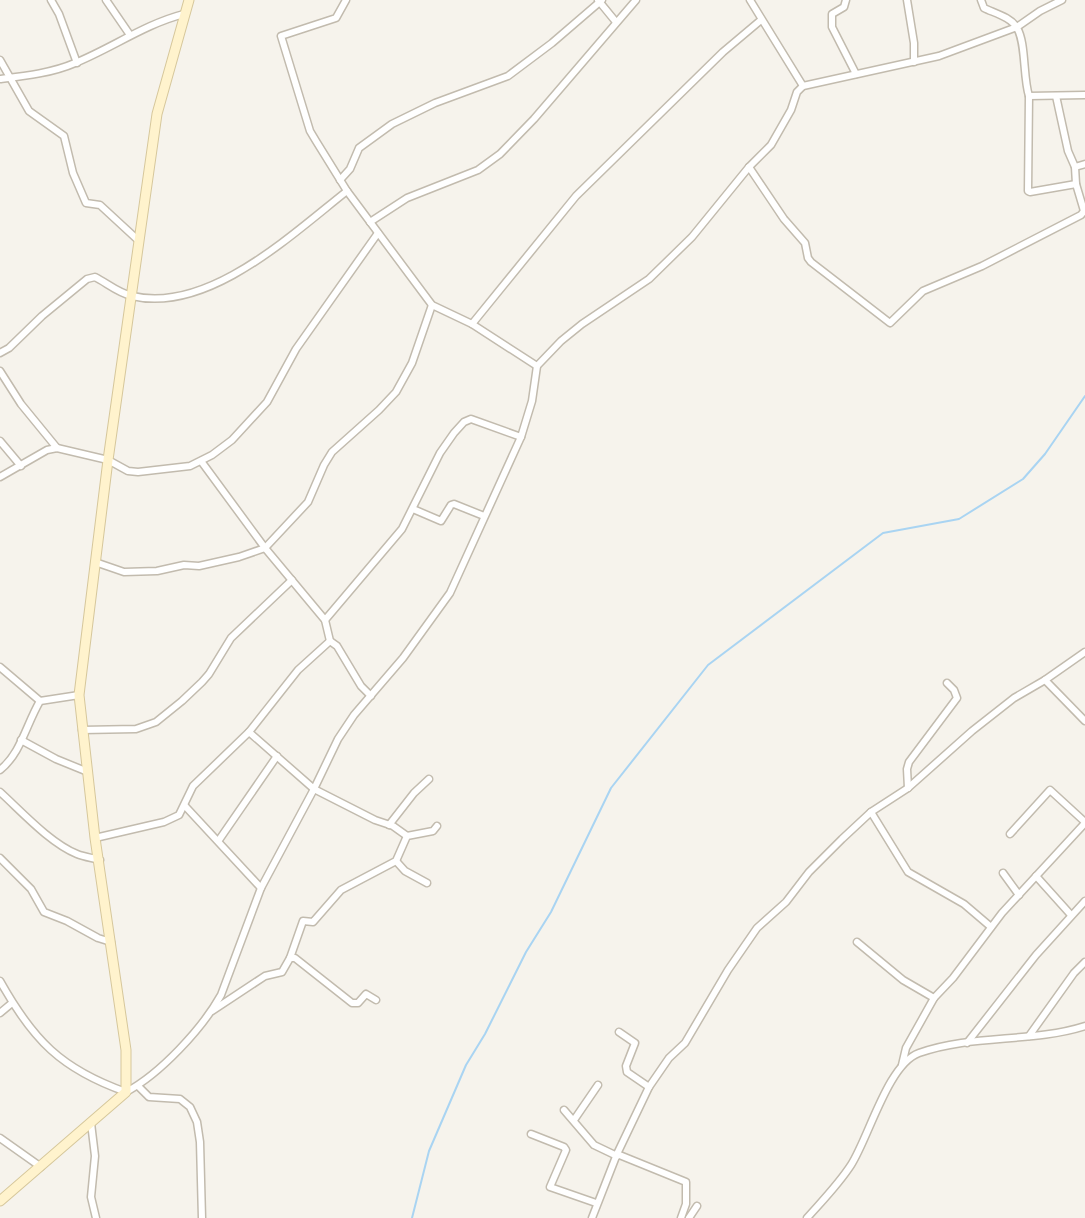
<svg xmlns="http://www.w3.org/2000/svg" width="1085" height="1218" viewBox="0 0 1085 1218" font-family="'DM Sans',sans-serif">
<style>
.lines{fill:none;stroke-linecap:round;stroke-linejoin:round}
.stream{stroke:#a9d4f2;stroke-width:2}
.street-casing{stroke:#c2bbae;stroke-width:9}
.secondary-casing{stroke:#d6c79b;stroke-width:11}
.street{stroke:#fff;stroke-width:6}
.secondary{stroke:#fff3cd;stroke-width:9}
</style>
<rect width="100%" height="100%" fill="#f6f3ec"/>
<g class="lines">
<path class="stream" d="M412,1218L429,1151L466,1065L485,1034L526,952L551,912L611,788L708,665L883,533L959,519L1023,479L1045,454L1085,396"/>
<defs>
<g id="street">
<path d="M51,0L59,14L77,63"/>
<path d="M106,0L130,35"/>
<path d="M346,0L336,18L281,36L310,131L316,141L347,191L432,305L472,324L537,366"/>
<path d="M598,0L616,22"/>
<path d="M750,0L803,86"/>
<path d="M846,0L844,7L832,14V27L856,74"/>
<path d="M907,0L914,43V62"/>
<path d="M981,0L984,8C994,13 1011,17 1017,28C1026,42 1023,78 1029,96L1085,95"/>
<path d="M0,60L29,111L64,136L73,173L86,203L100,205L139,241"/>
<path d="M0,79C25,76 52,73 75,63C112,48 145,24 184,14"/>
<path d="M1029,96L1028,191L1030,192L1076,184"/>
<path d="M749,167L784,219L805,243L808,258L811,262L890,323L923,291L982,266L1081,215L1084,211L1076,184L1075,167L1068,151L1056,96"/>
<path d="M1075,167L1085,164"/>
<path d="M340,180L350,169L359,148L392,124L435,103L508,76L552,43L602,0"/>
<path d="M370,222L407,198L478,170L500,154L534,119L636,0"/>
<path d="M472,324L576,196L723,52L761,20"/>
<path d="M0,353L9,348L42,316L87,279L95,277C107,283 118,293 132,296C208,314 291,235 347,191"/>
<path d="M0,371L21,404L57,448"/>
<path d="M0,441L21,466"/>
<path d="M201,461L265,548L325,620L330,641L337,646L361,686L371,696"/>
<path d="M0,477L47,450L57,448L108,460L128,471L138,472L190,466L212,455L232,440L267,402L296,349L378,233"/>
<path d="M413,509L441,521L451,505L454,504L484,516"/>
<path d="M95,562L124,572L157,571L184,565L199,566L239,557L265,548L308,502L324,465L332,452L379,410L396,392L412,363L432,305"/>
<path d="M325,620L402,529L440,453L454,433L464,422L471,419L521,437"/>
<path d="M0,667L40,701"/>
<path d="M1045,680L1085,721"/>
<path d="M82,730L136,729L156,722L182,701L202,682L209,674L231,638L292,580"/>
<path d="M249,732L314,789L375,820L393,826L407,836"/>
<path d="M21,740L56,759L88,772"/>
<path d="M0,770C21,753 26,725 40,701L79,695"/>
<path d="M908,788L907,769L909,762L957,698L954,690L947,683"/>
<path d="M0,792C22,812 50,843 77,854C84,857 93,858 100,860"/>
<path d="M185,806L261,888"/>
<path d="M871,812L908,872L964,904L991,927"/>
<path d="M389,825L414,793L429,779"/>
<path d="M1010,834L1050,790L1085,822"/>
<path d="M95,838L164,822L179,815L193,786L249,732L298,670L330,641"/>
<path d="M219,840L277,756"/>
<path d="M0,858L31,889L44,912L67,921L98,938L111,942"/>
<path d="M396,861L405,871L427,883"/>
<path d="M1003,873L1019,895"/>
<path d="M1036,876L1071,915"/>
<path d="M857,942L903,980L934,998"/>
<path d="M290,958L303,921L313,922L341,890L396,861L407,836L433,831L437,826"/>
<path d="M0,981C33,1040 61,1069 126,1092C160,1074 202,1029 221,995L261,888L314,789L338,739L354,715L403,658L450,593L521,437L532,401L537,366L561,341L582,324L649,279L692,237L749,167L771,145L791,110L797,92L803,86L939,56L1017,27L1040,11L1062,0"/>
<path d="M212,1011L265,976L282,972L290,958H295L352,1003H358L366,994L376,1000"/>
<path d="M0,1013L12,1003"/>
<path d="M619,1032L635,1043L626,1066L627,1072L649,1087"/>
<path d="M1029,1036L1074,973L1085,962"/>
<path d="M967,1043L1036,955L1085,901"/>
<path d="M902,1065L906,1048L934,998L953,978L1002,913L1085,823"/>
<path d="M138,1086L149,1097L180,1099L190,1107L197,1122L200,1142L202,1218"/>
<path d="M564,1110L594,1145L617,1156"/>
<path d="M574,1120L598,1085"/>
<path d="M91,1123L95,1156L91,1197L96,1218"/>
<path d="M531,1134L564,1147L566,1150L550,1187L596,1203"/>
<path d="M0,1138L41,1167"/>
<path d="M617,1154L686,1182V1204L681,1218"/>
<path d="M592,1218L617,1154L649,1087L669,1058L685,1043L728,970L757,928L786,902L809,872L842,839L871,812L908,788L972,731L1014,698L1045,680L1085,652"/>
<path d="M689,1218L697,1206"/>
<path d="M807,1218C822,1201 838,1185 851,1165C869,1137 888,1064 919,1053C972,1034 1032,1043 1085,1026"/>
</g>
<path id="secondary" d="M0,1201L126,1092V1050L95,838L79,695L108,460L157,114L189,0"/>
</defs>
<use href="#street" class="street-casing"/>
<use href="#secondary" class="secondary-casing"/>
<use href="#street" class="street"/>
<use href="#secondary" class="secondary"/>
</g>
</svg>
